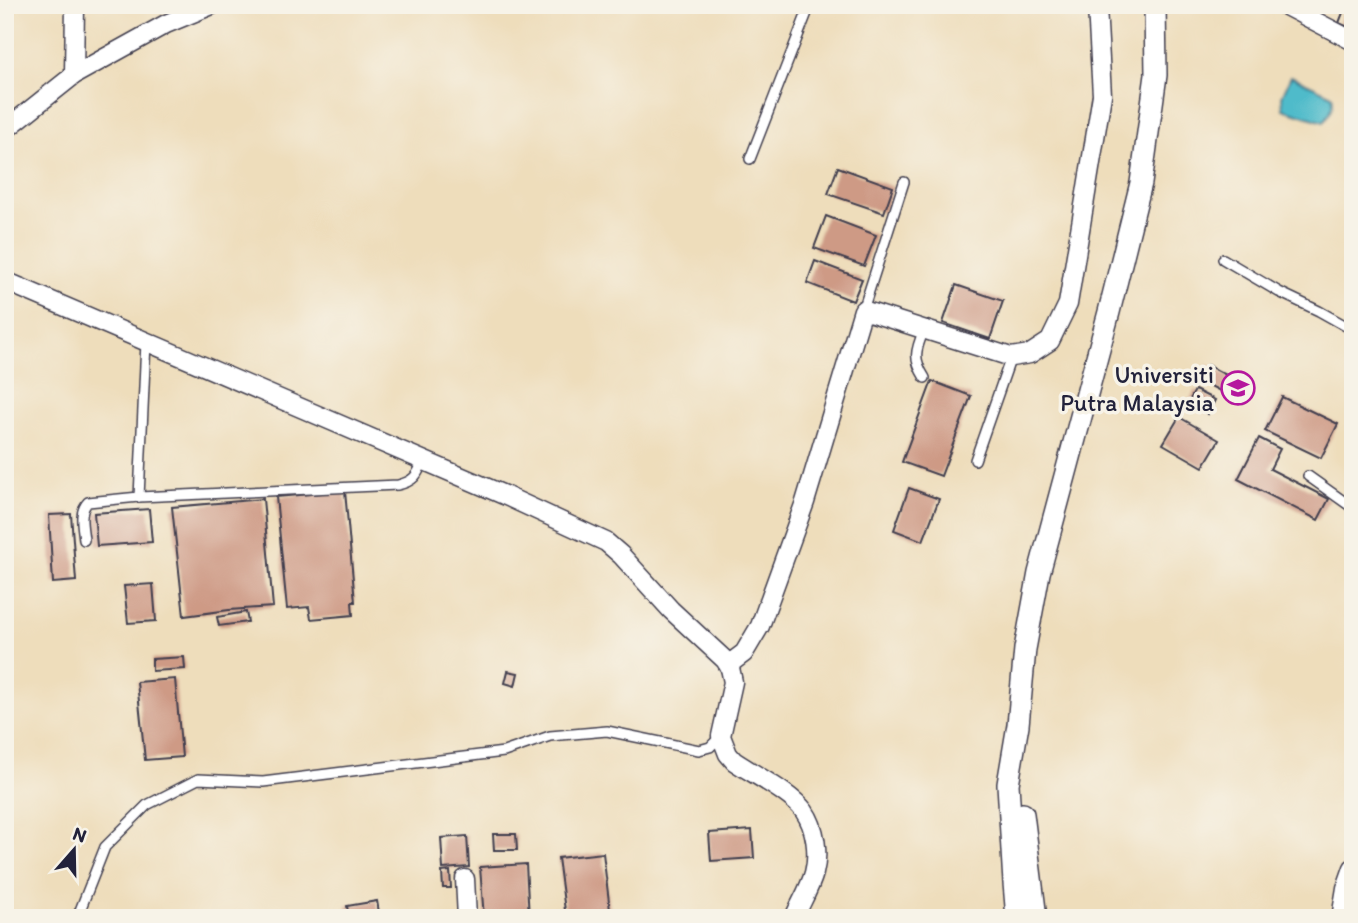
<svg xmlns="http://www.w3.org/2000/svg" width="1358" height="923" viewBox="0 0 1358 923" font-family="Itim,sans-serif">
<style>
.water{fill:#4fbbca;stroke:#386e82;stroke-width:2}
.building{fill:#ce9a85}
.lines{fill:none;stroke-linecap:round;stroke-linejoin:round}
.service-casing{stroke:#413e4e;stroke-width:12}
.minor-casing{stroke:#413e4e;stroke-width:21}
.tertiary-casing{stroke:#413e4e;stroke-width:24}
.service{stroke:#fff;stroke-width:9}
.minor{stroke:#fff;stroke-width:18}
.tertiary{stroke:#fff;stroke-width:21}
.labels{text-anchor:middle;dominant-baseline:central;stroke-width:7;stroke-linejoin:round;paint-order:stroke}
.poi-label{font-size:24px;fill:#22223b;stroke:#f7f3e8;text-anchor:end}
</style>
<rect width="100%" height="100%" fill="#f7f3e8"/>
<filter id="ink" filterUnits="userSpaceOnUse"><feTurbulence type="fractalNoise" baseFrequency=".0143" numOctaves="2"/><feDisplacementMap in="SourceGraphic" scale="14" xChannelSelector="R" yChannelSelector="G"/><feConvolveMatrix kernelMatrix="1 2 1 2 8 2 1 2 1" color-interpolation-filters="sRGB"/></filter>
<filter id="wash" filterUnits="userSpaceOnUse"><feTurbulence type="fractalNoise" baseFrequency=".00686" numOctaves="4" result="noise"/><feDisplacementMap in="SourceGraphic" scale="28" xChannelSelector="R" yChannelSelector="G"/><feGaussianBlur stdDeviation="1.57" result="paint"/><feColorMatrix in="noise" values="0 0 0 0 0 0 0 0 0 0 0 0 0 0 0 0 0 1.4 0 .05"/><feComposite in="paint" operator="in"/></filter>
<g filter="url(#wash)">
<rect width="100%" height="100%" fill="#edb"/>
<path class="water" d="M1291,76L1332,95C1335,106 1330,113 1324,122L1283,109L1282,96Z"/>
<g id="blocks">
<g class="building">
<path d="M1346,5H1353V29L1339,23Z"/>
<path d="M838,167L893,187L884,213L828,194Z"/>
<path d="M826,216L876,235L864,266L814,248Z"/>
<path d="M815,261L862,279L853,301L807,283Z"/>
<path d="M956,285L1003,301L990,339L943,323Z"/>
<path d="M1207,365L1251,388L1243,403L1199,380Z"/>
<path d="M932,381L971,396L941,476L902,462Z"/>
<path d="M1195,390L1215,400L1208,414L1188,403Z"/>
<path d="M1282,397L1338,424L1321,458L1265,431Z"/>
<path d="M1179,417L1219,440L1203,467L1163,444Z"/>
<path d="M1259,438L1280,449L1270,469L1329,499L1318,520L1238,479Z"/>
<path d="M909,488L939,499L923,541L894,530Z"/>
<path d="M345,491L355,602H352L353,615L311,619L309,607L287,609L276,497Z"/>
<path d="M263,499L273,607L229,610L184,616L172,507Z"/>
<path d="M149,509L152,542L97,546L94,513Z"/>
<path d="M71,514L76,581L53,583L49,515Z"/>
<path d="M153,584L156,621L128,623L124,586Z"/>
<path d="M246,612L248,622L219,626L217,617Z"/>
<path d="M184,657L185,669L152,671V659Z"/>
<path d="M508,671L518,673L515,686L505,683Z"/>
<path d="M175,679L182,757L145,760L137,682Z"/>
<path d="M752,830L754,858L711,861L709,833Z"/>
<path d="M493,834H516L517,850H494Z"/>
<path d="M467,836L469,867L443,869L441,838Z"/>
<path d="M603,853L611,918H566L558,858Z"/>
<path d="M526,864L529,918H484L480,867Z"/>
<path d="M450,871L451,888H443L442,872Z"/>
<path d="M377,901L380,918H349L347,906Z"/>
</g>
</g>
</g>
<g filter="url(#ink)">
<use href="#blocks" fill-opacity="0" stroke="#413e4e" stroke-width="2"/>
<g class="lines">
<defs>
<g id="service">
<path d="M750,159L810,5"/>
<path d="M1223,259L1279,292L1319,311L1353,330"/>
<path d="M863,310L904,182"/>
<path d="M924,330C915,351 913,359 925,378"/>
<path d="M146,342L139,497L398,485C414,481 417,476 423,461"/>
<path d="M975,460L1011,357"/>
<path d="M1308,476L1353,508"/>
<path d="M84,540C83,528 78,512 88,502L139,497"/>
<path d="M77,918L105,847L147,805L198,779L263,782L504,752L550,736L607,731L699,750L710,747L721,736"/>
</g>
<g id="minor">
<path d="M1284,5L1353,41"/>
<path d="M74,75L75,5"/>
<path d="M5,130L74,75L166,24L212,5"/>
<path d="M5,281L504,495L606,542L621,555L671,610L725,660L730,668"/>
<path d="M465,879L467,918"/>
<path d="M794,918C800,904 810,888 814,873C819,854 816,828 804,811C791,793 753,774 734,761L728,754L721,736L733,682L730,668L732,662L744,653L760,626L805,502L863,310L1011,357L1030,354L1050,341L1068,304L1102,95L1097,7L1096,5"/>
<path d="M1341,918L1346,888L1353,868"/>
</g>
<g id="tertiary">
<path d="M1023,814L1036,918"/>
<path d="M1017,918L1014,883L1008,784L1018,725L1025,649L1039,573L1109,312L1141,183L1156,75L1155,5"/>
</g>
</defs>
<use href="#service" class="service-casing"/>
<use href="#minor" class="minor-casing"/>
<use href="#tertiary" class="tertiary-casing"/>
<use href="#service" class="service"/>
<use href="#minor" class="minor"/>
<use href="#tertiary" class="tertiary"/>
</g>
</g>
<defs>
<symbol id="university-ring" viewBox="-11 -11 22 22"><circle r="9.5" fill="#f7f3e8" stroke="#b5179e" stroke-width="1.5"/><path d="M0-5L7-2L0 1L-7-2ZM-4 1L0 2.5L4 1V4Q0 6-4 4Z" fill="#b5179e"/></symbol>
</defs>
<g fill-rule="evenodd">
<use href="#university-ring" x="1219" y="369" width="38" height="38"/>
</g>
<g class="labels">
<g class="poi-label">
<text x="1214" y="374">Universiti<tspan x="1214" dy="28">Putra Malaysia</tspan></text>
</g>
</g>
<rect width="1358" height="923" fill="none" stroke="#f7f3e8" stroke-width="28"/>
<g transform="translate(74 850) rotate(20)" stroke="#f7f3e8" stroke-width="5" paint-order="stroke">
<path d="M0-5L12 26L0 18L-12 26Z" fill="#22223b"/>
<text y="-10" font-size="19" font-weight="bold" text-anchor="middle" fill="#22223b">N</text>
</g>
</svg>
